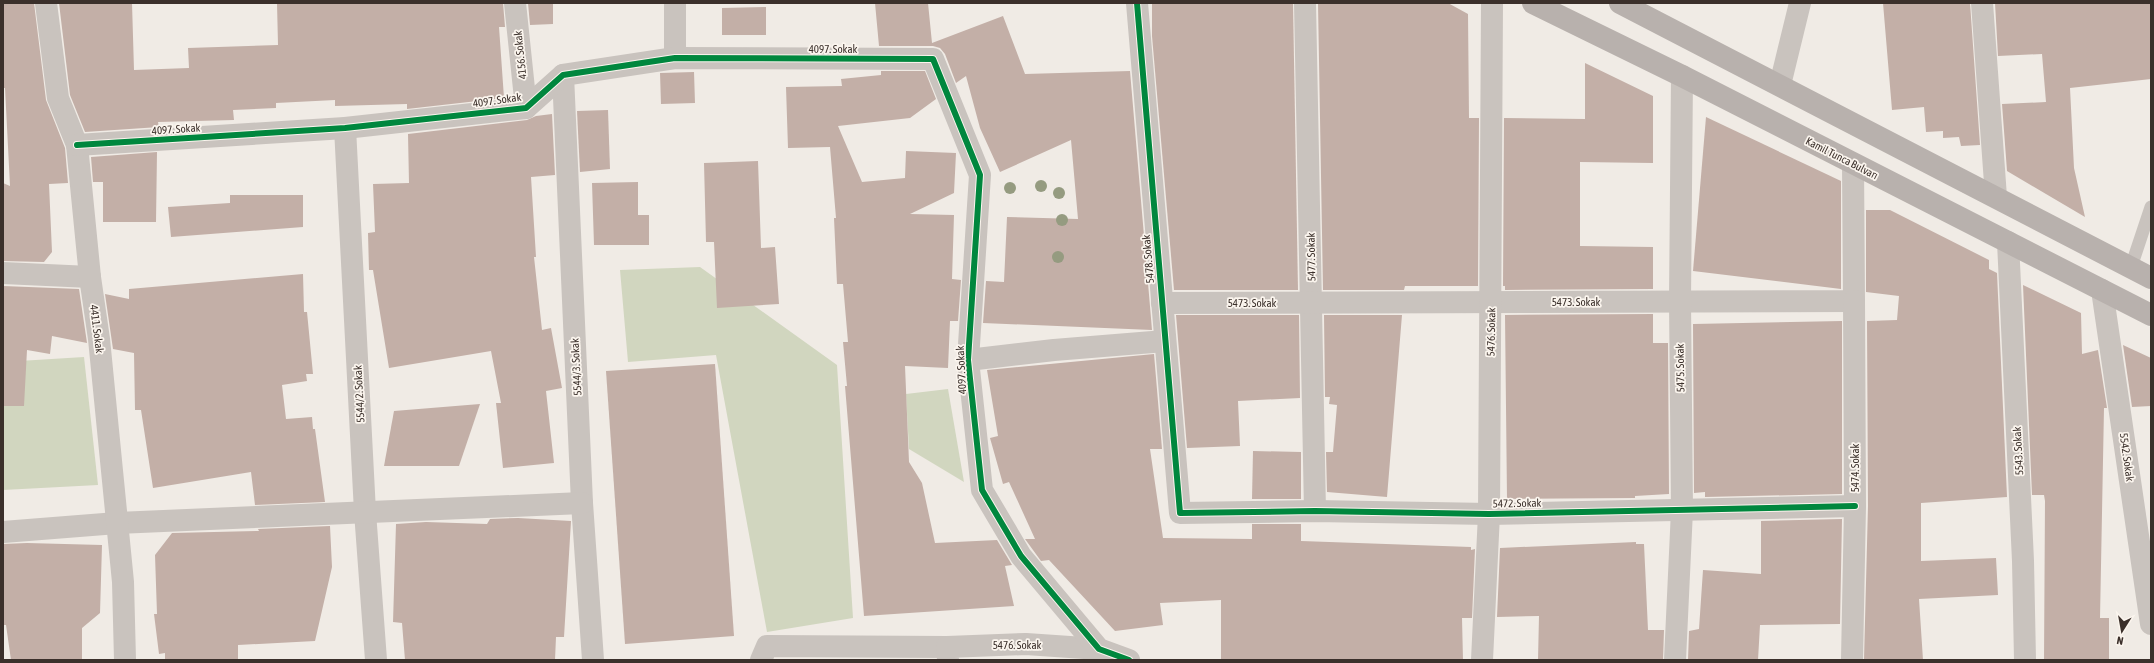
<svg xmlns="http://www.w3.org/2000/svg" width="2154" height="663" viewBox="0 0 2154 663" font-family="'Asap Condensed',sans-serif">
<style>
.green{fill:#d1d6bf}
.building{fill:#c3afa7}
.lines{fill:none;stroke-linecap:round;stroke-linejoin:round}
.service{stroke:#c9c3be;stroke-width:13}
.minor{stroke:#c9c3be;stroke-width:22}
.tertiary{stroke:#c9c3be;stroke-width:22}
.primary{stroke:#b8b1ad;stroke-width:22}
.cycleway-casing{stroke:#fbf5ee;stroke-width:8}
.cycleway{stroke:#00873e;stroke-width:6}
.tree{fill:#959b80}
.labels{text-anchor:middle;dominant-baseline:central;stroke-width:3.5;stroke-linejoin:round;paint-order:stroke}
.street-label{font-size:11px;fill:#3b302b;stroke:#fbf5ee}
</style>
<rect width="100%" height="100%" fill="#f0ebe5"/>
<g class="green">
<path d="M700,267L837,365L853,618L767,632L716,355L628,362L620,270Z"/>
<path d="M84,357L98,485L3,490V362Z"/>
<path d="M948,389L964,482L909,449L906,394Z"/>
</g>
<g class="building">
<path d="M34,3L46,100L65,148L68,183L49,184L52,252L44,262L3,261V183L10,186L5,88H3V4Z"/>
<path d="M59,3H132L134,70L189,68L188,48L278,45L277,3H503L505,27H499L504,98L407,109V104L335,106V100L276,103V108L233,110L234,120L158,122L159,127L85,132L70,95Z"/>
<path d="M528,3H553V24L530,25Z"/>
<path d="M875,3H928L932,43L1003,16L1025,74L1130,71L1152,330L983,323L986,281L1004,282L1007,217L1078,219L1071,140L1000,172L980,128L966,76L956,83L945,54L940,48L933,46H879Z"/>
<path d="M1152,3H1293L1298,290H1174L1152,36Z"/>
<path d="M1318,3H1448L1468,14L1469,118H1479L1478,286H1405L1404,290H1323Z"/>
<path d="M1883,3H1970L1980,145L1961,146L1959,137L1943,138V131L1926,132L1924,107L1892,110Z"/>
<path d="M1995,3H2151V79L2070,88L2074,168L2085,217L2007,171L2002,104L2046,102L2042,54L1998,56Z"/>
<path d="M766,7V35H722V8Z"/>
<path d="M1585,63L1653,96V163L1580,162V246L1653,247V289L1505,290V286H1503L1504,118L1585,119Z"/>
<path d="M881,71H925L936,99L910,118L838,126L862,182L905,178L906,151L956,153L954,193L910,214L954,215L952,279L961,280L958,321H950L948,368L905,366L909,462L922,483L935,543L997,540L1012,565L1005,566L1014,606L864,616L845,386H847L843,342H848L843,284H837L834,218H836L830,147L788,148L786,87L842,86L841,79L881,75Z"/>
<path d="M694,72L695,103L661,104L660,73Z"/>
<path d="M608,110L610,169L580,172L577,111Z"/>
<path d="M552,114L555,175L531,177L536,257H534L542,330L551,328L562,388L546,391L554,463L503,468L496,403H501L491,351L389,368L373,270H369L368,233L375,232L373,184L409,183L408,134L527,120L536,116Z"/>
<path d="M1706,117L1841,181V289L1693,271Z"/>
<path d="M157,152L156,222H103V182H93L91,157Z"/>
<path d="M758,161L761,248L775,247L779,304L717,308L714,242H706L704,163Z"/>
<path d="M638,182V215H649V245H594L592,183Z"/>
<path d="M230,195H303V227L171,237L168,207L230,203Z"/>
<path d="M1866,210H1890L1989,260V269L1997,273L2007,497L1921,503V561L1996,558L1998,595L1919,599L1923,660H1864L1868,506L1867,321L1897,320L1899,296L1866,292Z"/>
<path d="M303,274L304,312H307L313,374H306L307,381L282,385L286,419L312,417L313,429H315L325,502L255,505L251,472L153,488L141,410H135L134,353L113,349L105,294L129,299V289Z"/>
<path d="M2023,285L2081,313L2082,354L2098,350L2107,408H2104L2100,618H2109V660H2044L2045,501L2044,495H2032Z"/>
<path d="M3,286L79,289L87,343L52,336L50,354L27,350L24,406H3Z"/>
<path d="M1653,314V343H1668L1669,494L1635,496V498L1507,499L1505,315Z"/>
<path d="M1176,315H1299L1300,398L1238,401L1240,446L1187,448Z"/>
<path d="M1324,315H1402L1387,497L1327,492L1326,452H1333L1337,405L1329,404L1330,397H1325Z"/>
<path d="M1842,321V494L1705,497V492L1694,493L1693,324Z"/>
<path d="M2123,345L2151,358V406L2132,407Z"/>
<path d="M1154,354L1162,449H1150L1163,538L1252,539V524H1301V541L1471,547V550L1475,549L1472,618H1462L1463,660H1221V600L1160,603L1163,625L1115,631L1049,560L1041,561L1025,539H1035L1009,482L1003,484L990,438L998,436L987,370Z"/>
<path d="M715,364L734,636L625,644L606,371Z"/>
<path d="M480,404L459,466H384L394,411Z"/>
<path d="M1253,451L1301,452V499H1252Z"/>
<path d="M518,518L571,521L564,637H556L555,660H405L402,623L393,622L396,524L426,522L487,524L490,519Z"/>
<path d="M1842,519L1840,624L1760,625L1758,660H1688L1689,631L1699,629L1703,570L1761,574V521Z"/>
<path d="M330,526L332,567L315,641L238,645V660H165V653L159,654L154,614H157L155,555L172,533L259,531L258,529Z"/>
<path d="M1636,542V544H1644L1648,630H1664L1663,660H1538L1539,616L1497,617L1500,548Z"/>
<path d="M27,543L102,545L100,613L82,628V660H11L6,625H3V544Z"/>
</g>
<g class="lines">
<path class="service" d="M2131,267L2151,207"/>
<g class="minor">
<path d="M515,3L526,108"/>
<path d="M1137,3L1180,513L1315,511L1489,514L1855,506"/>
<path d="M1305,3L1315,511"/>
<path d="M1982,3L1996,197"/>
<path d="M675,58V3"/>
<path d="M563,75L582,503L593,660"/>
<path d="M1780,85L1800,3"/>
<path d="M345,128L365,512L376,660"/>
<path d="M2008,242L2023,561L2025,660"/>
<path d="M3,273L90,277"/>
<path d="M2102,290L2151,624"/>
<path d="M1162,303L1854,301L1853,164"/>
<path d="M968,360L1054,350L1165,341"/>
<path d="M3,532L117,523L582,503"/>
<path d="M761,660L767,646L947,647"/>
<path d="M948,660L947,647L1026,644L1099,649"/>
<path d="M1482,660L1489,514L1492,3"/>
<path d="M1675,660L1682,510L1680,301L1682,76"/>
<path d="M1852,660L1855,506L1854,301"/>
</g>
<g class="tertiary">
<path d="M46,3L58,98L77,145L90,277L99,339L123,582L125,660"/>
<path d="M77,145L345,128L526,108L563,75L675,58L933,59L980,175L968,360L982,490L1021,556L1099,649L1129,660"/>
</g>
<g class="primary">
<path d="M1533,3L1682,76L2151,315"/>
<path d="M1620,3L2151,278"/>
</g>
<defs>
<g id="cycleway">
<path d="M1137,3L1180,513L1315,511L1489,514L1855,506"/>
<path d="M77,145L345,128L526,108L563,75L675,58L933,59L980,175L968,360L982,490L1021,556L1099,649L1129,660"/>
</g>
</defs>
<use href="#cycleway" class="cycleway-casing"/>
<use href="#cycleway" class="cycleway"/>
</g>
<g class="tree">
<circle cx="1041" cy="186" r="6"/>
<circle cx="1010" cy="188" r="6"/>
<circle cx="1059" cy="193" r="6"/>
<circle cx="1062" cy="220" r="6"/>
<circle cx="1058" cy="257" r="6"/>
</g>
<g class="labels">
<g class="street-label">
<text x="833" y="49">4097. Sokak</text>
<text transform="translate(520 55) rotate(-96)">4156. Sokak</text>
<text transform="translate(497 100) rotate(-8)">4097. Sokak</text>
<text transform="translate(176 129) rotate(-4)">4097. Sokak</text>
<text transform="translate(1842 158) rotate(27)">Kamil Tunca Bulvarı</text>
<text transform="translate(1311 257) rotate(-91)">5477. Sokak</text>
<text transform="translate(1148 259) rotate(-95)">5478. Sokak</text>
<text x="1576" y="302">5473. Sokak</text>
<text x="1252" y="303">5473. Sokak</text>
<text transform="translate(97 329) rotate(83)">4411. Sokak</text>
<text transform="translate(1491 332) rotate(-89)">5476. Sokak</text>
<text transform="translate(576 367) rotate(-93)">5544/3. Sokak</text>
<text transform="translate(1680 368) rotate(-91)">5475. Sokak</text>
<text transform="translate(961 370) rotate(-93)">4097. Sokak</text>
<text transform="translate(359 394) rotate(-93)">5544/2. Sokak</text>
<text transform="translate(2018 451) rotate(-93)">5543. Sokak</text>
<text transform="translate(2127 457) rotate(82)">5542. Sokak</text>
<text transform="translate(1855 468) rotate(-90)">5474. Sokak</text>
<text transform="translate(1517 503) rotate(-1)">5472. Sokak</text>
<text x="1017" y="645">5476. Sokak</text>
</g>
</g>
<rect width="2154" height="663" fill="none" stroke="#3b302b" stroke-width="8"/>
<g transform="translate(2122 631) rotate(191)" stroke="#fbf5ee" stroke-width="3" paint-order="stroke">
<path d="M0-3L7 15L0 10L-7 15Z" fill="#3b302b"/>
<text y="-6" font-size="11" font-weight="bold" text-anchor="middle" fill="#3b302b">N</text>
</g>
</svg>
